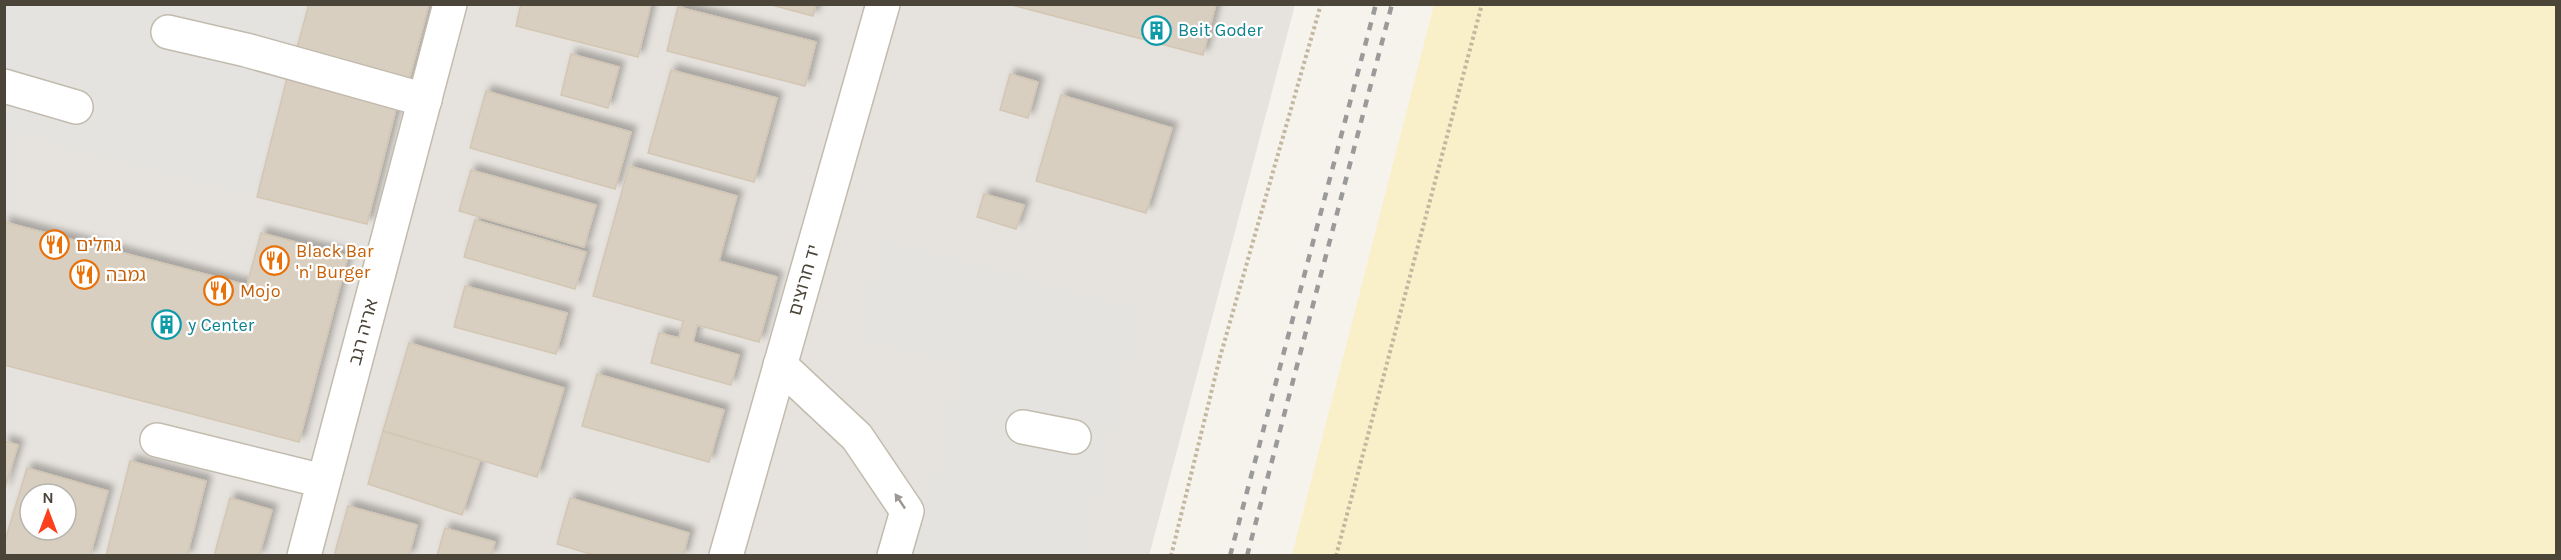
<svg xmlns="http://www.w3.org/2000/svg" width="2561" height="560" viewBox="0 0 2561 560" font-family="Karla,'Noto Sans Hebrew',sans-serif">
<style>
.industrial{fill:#e6e2dd;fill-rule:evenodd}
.sand{fill:#f9efc9}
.parking{fill:#e5e3e0}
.building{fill:#d8cfc1;stroke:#d3c7b4;stroke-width:1.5;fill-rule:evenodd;filter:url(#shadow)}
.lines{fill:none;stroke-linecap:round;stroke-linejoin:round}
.minor-casing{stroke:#c2bbae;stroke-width:36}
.path{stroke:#c4b79f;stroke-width:4;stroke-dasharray:3 3;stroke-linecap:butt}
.minor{stroke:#fff;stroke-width:33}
.rail{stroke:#9a9a9a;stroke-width:4.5;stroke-dasharray:8 8;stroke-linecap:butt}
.oneway{fill:#9c9892}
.labels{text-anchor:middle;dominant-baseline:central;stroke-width:4.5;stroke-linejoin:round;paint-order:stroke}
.culture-label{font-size:18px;fill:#0d838f;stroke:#fff;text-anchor:start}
.food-label{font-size:18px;fill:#c56008;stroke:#fff;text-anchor:start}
.street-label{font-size:18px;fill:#4b4439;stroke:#fff}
</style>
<defs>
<filter id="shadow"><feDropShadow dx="5.5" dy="-5.5" stdDeviation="3" flood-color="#0004"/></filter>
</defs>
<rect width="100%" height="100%" fill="#f6f3ec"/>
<path class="industrial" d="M4,5H1295L1149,556L5,555ZM30,494H66V530H30Z"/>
<path class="sand" d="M1434,5H2556V555H1292Z"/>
<g class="parking">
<path d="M4,5H307L255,198L5,132Z"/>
<path d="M880,238L1145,308L1087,555H913L958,364L855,340Z"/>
</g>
<g class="building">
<path d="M309,4H429L407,88L294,59Z"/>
<path d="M521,4H651L638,57L516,26Z"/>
<path d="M768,4H816L813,16Z"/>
<path d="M1008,4H1216L1203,55Z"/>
<path d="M678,7L816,42L805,86L667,51Z"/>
<path d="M571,54L619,67L608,108L561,95Z"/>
<path d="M671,70L777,98L754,182L648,153Z"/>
<path d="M1010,74L1038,82L1028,118L1000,110Z"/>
<path d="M287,78L397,105L367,224L257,197Z"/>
<path d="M486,91L631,132L615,189L470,148Z"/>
<path d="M1061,95L1172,128L1146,213L1036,181Z"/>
<path d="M629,166L737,196L719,261L777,277L759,342L697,325L693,342L739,355L731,385L651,363L659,333L679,338L683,321L593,296Z"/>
<path d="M471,170L596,205L584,247L459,211Z"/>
<path d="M984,194L1024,205L1016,229L977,217Z"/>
<path d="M475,220L586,252L575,289L464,257Z"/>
<path d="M4,222L247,285L261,233L348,256L299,442L4,365Z"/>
<path d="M465,286L567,313L556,354L454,327Z"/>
<path d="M409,343L564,388L537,477L383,431Z"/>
<path d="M597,374L724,410L709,462L582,426Z"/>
<path d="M383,431L480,460L462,515L368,484Z"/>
<path d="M4,441L18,445L4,491Z"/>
<path d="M130,461L206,481L187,556H106Z"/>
<path d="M27,468L108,491L90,556H4V544ZM30,494H66V530H30Z"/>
<path d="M230,498L272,510L259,556H214Z"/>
<path d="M570,498L689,533L683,556H597L557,544Z"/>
<path d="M348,506L417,525L409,556H334Z"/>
<path d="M445,528L495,542L491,556H437Z"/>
</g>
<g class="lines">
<defs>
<g id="minor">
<path d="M168,32L246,50L425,100"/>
<path d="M4,86L76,107"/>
<path d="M780,365L857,437L907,511L894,556"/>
<path d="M1023,427L1074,437"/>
<path d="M157,440L323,481"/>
<path d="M304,556L450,4"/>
<path d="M726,556L883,4"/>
</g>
</defs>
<use href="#minor" class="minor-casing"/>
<g class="path">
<path d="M1171,556L1220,357L1321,4"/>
<path d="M1336,556L1482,4"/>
</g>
<use href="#minor" class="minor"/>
<g class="rail">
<path d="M1230,556L1376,4"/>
<path d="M1247,556L1392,4"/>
</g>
</g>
<defs><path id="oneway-solid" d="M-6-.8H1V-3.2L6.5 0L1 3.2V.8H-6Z" transform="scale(1.5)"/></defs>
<use class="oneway" href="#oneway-solid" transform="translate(900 501) rotate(-124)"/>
<defs>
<symbol id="building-ring" viewBox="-11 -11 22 22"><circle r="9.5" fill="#fff" stroke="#0f9aa8" stroke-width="1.5"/><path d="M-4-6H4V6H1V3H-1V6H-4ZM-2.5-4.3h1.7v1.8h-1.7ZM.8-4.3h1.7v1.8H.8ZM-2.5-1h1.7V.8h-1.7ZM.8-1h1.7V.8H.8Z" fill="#0f9aa8"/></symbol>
<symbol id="restaurant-ring" viewBox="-11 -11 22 22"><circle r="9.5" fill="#fff" stroke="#e8710a" stroke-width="1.5"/><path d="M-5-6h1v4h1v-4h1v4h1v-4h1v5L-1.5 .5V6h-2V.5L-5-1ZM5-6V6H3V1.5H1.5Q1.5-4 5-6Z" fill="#e8710a"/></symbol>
</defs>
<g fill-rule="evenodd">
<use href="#building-ring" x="1140" y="14" width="33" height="33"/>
<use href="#restaurant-ring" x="38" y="228" width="33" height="33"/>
<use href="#restaurant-ring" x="258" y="244" width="33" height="33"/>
<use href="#restaurant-ring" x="68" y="258" width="33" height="33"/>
<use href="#restaurant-ring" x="202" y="274" width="33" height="33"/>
<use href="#building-ring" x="150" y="308" width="33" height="33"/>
</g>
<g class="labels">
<g class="culture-label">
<text x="1178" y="30">Beit Goder</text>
<text x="188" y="325">y Center</text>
</g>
<g class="food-label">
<text x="76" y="245">גחלים</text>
<text x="296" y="251">Black Bar<tspan x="296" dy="21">'n' Burger</tspan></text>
<text x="106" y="275">גמבה</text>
<text x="240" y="291">Mojo</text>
</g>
<g class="street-label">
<text transform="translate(804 280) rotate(-74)">יד חרוצים</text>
<text transform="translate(363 332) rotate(-75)">אריה רגב</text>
</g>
</g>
<rect width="2561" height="560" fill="none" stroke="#4b4439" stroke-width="12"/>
<g transform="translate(48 512)"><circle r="28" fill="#ffffff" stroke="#b7b4b0" stroke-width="1.5"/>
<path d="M0-4.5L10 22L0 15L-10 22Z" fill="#fc3f1d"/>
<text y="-9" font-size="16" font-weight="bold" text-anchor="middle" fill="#4b4439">N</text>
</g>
</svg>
